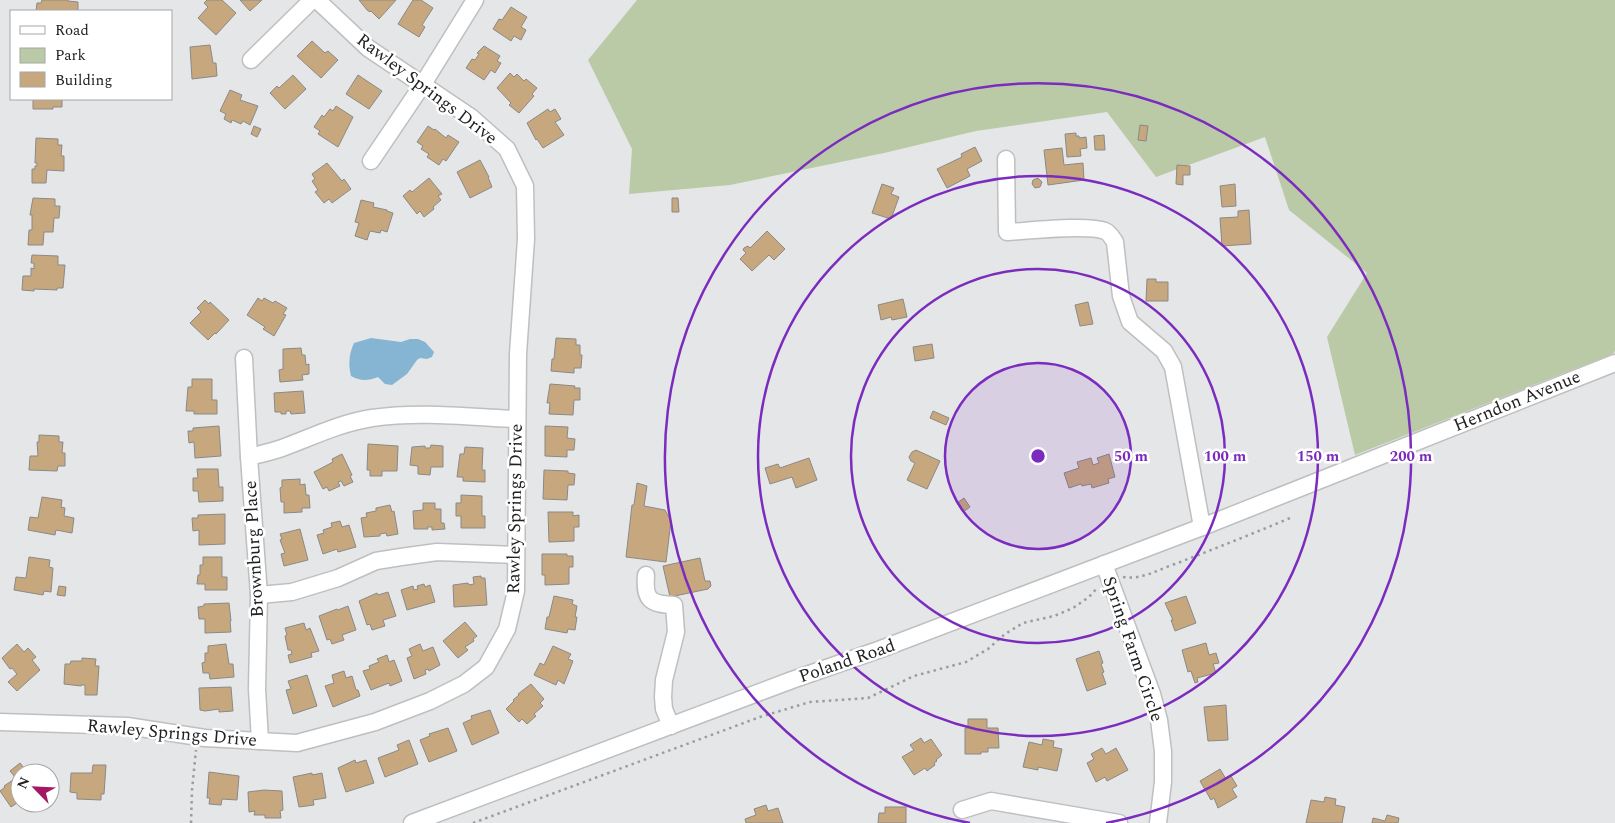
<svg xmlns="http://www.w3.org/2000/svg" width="1615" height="823" viewBox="0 0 1615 823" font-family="Spectral,serif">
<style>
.green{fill:#bbcaa6}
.water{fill:#86b5d4}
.building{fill:#c7a87e;stroke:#8a8988}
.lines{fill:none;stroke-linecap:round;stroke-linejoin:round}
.minor-casing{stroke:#bebfc0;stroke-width:19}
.path{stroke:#9b9c9d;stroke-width:2.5;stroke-dasharray:2.5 4;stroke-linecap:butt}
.minor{stroke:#fff;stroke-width:16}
.ring{fill:none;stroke:#7b2cbf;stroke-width:2.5}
.labels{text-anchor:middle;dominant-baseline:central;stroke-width:5;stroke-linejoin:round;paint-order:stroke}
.street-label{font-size:18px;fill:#212121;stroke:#fff}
.centre{fill:#7b2cbf;stroke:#fff;stroke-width:2.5}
.ring-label{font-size:15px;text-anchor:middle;font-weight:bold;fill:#7b2cbf;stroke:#fff;stroke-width:5;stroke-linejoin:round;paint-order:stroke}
</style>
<rect width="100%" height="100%" fill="#e5e6e7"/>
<path class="green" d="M637,0H1615V351L1613,354L1355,455L1327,337L1367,273L1289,210L1265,137L1156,177L1107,112L976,131L884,153L730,185L629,194L632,149L588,60Z"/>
<path class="water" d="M371,338L401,342L410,339H418L425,342L434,352L432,357L427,359L420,358L417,360L407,374L392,385L385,384L378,377C368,381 360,381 351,376C348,364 349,354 354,343Z"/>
<g class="building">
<path d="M42,0H68V1L78,2V11H36L37,3H41Z"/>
<path d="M207,0H222L236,13L216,35L198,18L208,7L204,3Z"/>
<path d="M240,0H262L250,11Z"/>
<path d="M359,0H396L379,19L371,11L370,12L367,10Z"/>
<path d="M413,0H421L433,8L422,25L425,27L419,37L398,24Z"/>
<path d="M511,7L527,17L521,27L526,30L521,40L514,36L511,41L493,29L499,19L502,20Z"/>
<path d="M312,41L325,53L328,51L338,60L321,78L297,56Z"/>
<path d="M210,45L213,63H216L217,76L192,79L190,47Z"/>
<path d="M484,46L500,56L497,61L501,63L495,73L491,70L484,80L466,68L472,59L475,60L479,54L477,53Z"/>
<path d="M510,73L514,77L517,74L524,81L526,79L537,88L532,94L534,96L519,113L509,105L511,103L497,88Z"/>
<path d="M293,75L306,89L285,109L270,93L277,86L279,88Z"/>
<path d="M358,75L382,91L369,109L346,94Z"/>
<path d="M230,90L242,95L240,100L258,106L250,125L243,121L241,124L232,120L231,123L224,119L226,114L220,111Z"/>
<path d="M33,99H62V107H53V109H33Z"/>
<path d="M336,106L353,117L338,147L318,134L320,131L314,127L322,115L324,117L330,109L333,111Z"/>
<path d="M548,109L550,112L555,109L561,119L555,122L564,135L543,148L537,139L536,140L527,123Z"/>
<path d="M1140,125L1148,126L1146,141L1138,140Z"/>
<path d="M254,126L261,129L257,137L251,134Z"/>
<path d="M428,126L434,130L435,129L446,138L448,135L459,142L446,161L443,159L439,165L427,157L429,154L421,149L423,146L417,142Z"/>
<path d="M1076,133V136H1079V138L1086,137L1087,148L1080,149L1081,156L1067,157L1065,134Z"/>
<path d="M1104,135L1105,150H1095L1094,136Z"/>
<path d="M36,138L58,139V145H62L61,156H64V171L47,170L46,183H32V169H35V166H37V163H35Z"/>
<path d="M975,147L982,161L967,169L970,176L947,188L937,169L962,157L961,154Z"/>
<path d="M1062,148L1064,165L1083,163L1084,180L1048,185L1044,150Z"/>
<path d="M480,160L489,177H488L492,187L470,198L457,172Z"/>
<path d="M327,163L342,181L344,179L351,189L332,203L329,199L324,203L315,192L318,190L312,181L315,179L312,174Z"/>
<path d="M1177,165L1190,166V175H1183V185L1176,184Z"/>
<path d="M429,178L442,194L438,196L441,200L433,207L434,209L424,217L420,211L417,214L403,196L410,190L412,192Z"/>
<path d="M1038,178L1042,182L1040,187L1035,188L1032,184L1033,180Z"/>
<path d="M882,184L894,188L891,194L899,197L891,219L872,213Z"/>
<path d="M1235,184L1236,206L1222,207L1220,186Z"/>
<path d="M33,198L55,199V206H60L59,218H54L53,232H44L43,245H28L29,230H32V215H30Z"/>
<path d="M672,198H678L679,212H672Z"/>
<path d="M361,200L374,203L373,207L387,210V211L393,213L387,232L381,230L380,233L370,231L367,240L355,236L359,223L355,222Z"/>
<path d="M1249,210L1251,244L1222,246L1220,218L1238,217V211Z"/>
<path d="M767,231L785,249L774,260L769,255L752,271L740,259L746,253L743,250L744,248L748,246L750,248Z"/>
<path d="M32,255L58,256V265H65L63,288H57V290L34,289V291L22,290L23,276H31V268L34,269V263H31Z"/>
<path d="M1147,279H1156V282H1168V301H1146Z"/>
<path d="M258,298L262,301L264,298L273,303L275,301L287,308L283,314L286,315L274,336L263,329L265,327L247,315Z"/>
<path d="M903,299L907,317L892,320L891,317L881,320L878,305Z"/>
<path d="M205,300L209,304L210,302L229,320L216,334L215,333L208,340L190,323L201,312L197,308Z"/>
<path d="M1088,302L1093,324L1080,326L1075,305Z"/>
<path d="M556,338L576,339V345H580V355H582L581,368H574V373L551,371L552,359H554Z"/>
<path d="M932,344L934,358L915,361L913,347Z"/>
<path d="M301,348L302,355H305L306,365L309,364V374L302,375L303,380L280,382L279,370L283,369V349Z"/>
<path d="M192,379H212V400H217V414H194V411H186L188,387H192Z"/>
<path d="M550,384L575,386L574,388H580V400H574L573,415L549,414L550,403H547Z"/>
<path d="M303,391L305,413L291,414L290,411H286V414H281V412H275L274,393Z"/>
<path d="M933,411L949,418L946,425L930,418Z"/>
<path d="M219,426L221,456L195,458L194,442L189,443L188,431H193V428Z"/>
<path d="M545,426L568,427L567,438L575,439L574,450H567V457L545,456Z"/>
<path d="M39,435L59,436V442H63L62,453H65V466H58L57,471L29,470L30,456H38L37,442H39Z"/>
<path d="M368,444L398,446L397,471H382V476H370V470H367Z"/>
<path d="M431,445L443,446V467H431L430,475L418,474V466L410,465L412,447L425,446V448H430Z"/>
<path d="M465,447L483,448L482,470H485V482L463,481V477H457L460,454H464Z"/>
<path d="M916,450L940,461L927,489L907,480L915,463L911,461L909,457L912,452Z"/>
<path d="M342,454L352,475L350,476L353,482L344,486L341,481L338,482L340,486L329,491L327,487L323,489L314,472L333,462L332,459Z"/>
<path d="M1109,454L1115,477L1108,479L1109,483L1092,488L1091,484L1082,486L1081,484L1069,488L1064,473L1079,468L1077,462L1091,458L1093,465L1099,463L1097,458Z"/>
<path d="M809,458L817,480L796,488L792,477L770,484L765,468L778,464L780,468Z"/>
<path d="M197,469H218L219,487H223V501L199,502L198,491H193V478H198Z"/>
<path d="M544,470L568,471V473L575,474L574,485H568L567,500L543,499Z"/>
<path d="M300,479V485L305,484L306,495H309L310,508H302V512L284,513V502H281L280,488L282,487V480Z"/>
<path d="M637,483L647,486L644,506L665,510L671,521L666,562L626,557L632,505H634Z"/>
<path d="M461,495L482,496V516H485V528H461V516H456V503H461Z"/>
<path d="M42,497L62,500L61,507L65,508L64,516L74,518L72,533L56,530L55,535L28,530L30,517L38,518Z"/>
<path d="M964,498L970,507L963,512L957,503Z"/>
<path d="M423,503H435V509H441V523H444L445,529L432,530V527H427L428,529H414L413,511L423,510Z"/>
<path d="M390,505L392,512L394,511L398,534L387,536L386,533L380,534V536L364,537L361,518L367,517L366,513L376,511V508Z"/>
<path d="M548,512H573V516L579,515V527H574V541L549,542Z"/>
<path d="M225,514V544L199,545V530L193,531L192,518H198V515Z"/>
<path d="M340,521L342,527L349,525L356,547L338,552L337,549L323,554L317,535L324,533L323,530L332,527L331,523Z"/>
<path d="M300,529L308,560L284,566L281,554L285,553L280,540L282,539L280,534Z"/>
<path d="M542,554H567V556H573V567H569V584L545,585V575H542Z"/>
<path d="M29,557L50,560L49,567L53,568L51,592L44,591L43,595L14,590L16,577L26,578Z"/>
<path d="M203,557H222V577H227V590H205V584H197L198,575H200V565H203Z"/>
<path d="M700,558L705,581H710L711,586L708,589L670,597L663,566Z"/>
<path d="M481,576V578H485L487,605L454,607L453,585L468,583L469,585L474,584L473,577Z"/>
<path d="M424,584L425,587L430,585L435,602L407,610L401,590L413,586L414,590L418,589L417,586Z"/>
<path d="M59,586L66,587L65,596L57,595Z"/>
<path d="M388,592L396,616L383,620L385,626L372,630L370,624L367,625L359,601L377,593L378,595Z"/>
<path d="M554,596L573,600L572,604L577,606L575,617H577L575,630L568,629L567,633L545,629L547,617H549Z"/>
<path d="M1186,596L1196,623L1175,631L1171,620H1173L1165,603Z"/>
<path d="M229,603L231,621H230L231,632L205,633V619H199L198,607L204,606V604Z"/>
<path d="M348,606L356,630L342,635L344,640L332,644L330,639L327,640L319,616L337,609L338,610Z"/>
<path d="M465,622L477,636L473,639L474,641L465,647L468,650L458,658L443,641Z"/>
<path d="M304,623L306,630L310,628L319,651L311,653L312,657L290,663L288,655L292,654L291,650H288L285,636L287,635L285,628Z"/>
<path d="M1206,643L1209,655L1216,653L1219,663L1213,664L1216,673L1197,678L1198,682L1195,683L1191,671L1188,672L1182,650Z"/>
<path d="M17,644L24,652L28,648L36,657L32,660L40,670L17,691L8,682L17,674L12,668L10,669L2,658Z"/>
<path d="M226,644L229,664H233L234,677L210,679L209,673H203L202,663L205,662V653H208V646Z"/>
<path d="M420,644L423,651L433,647L440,665L429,671L428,669L425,670L426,674L414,679L407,658L412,656L409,649Z"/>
<path d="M553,646L571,654L568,659L573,661L564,684L558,680L556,685L534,675L540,663L544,665Z"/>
<path d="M1099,651L1103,663L1101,664L1104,672L1102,673L1106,684L1087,691L1076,659Z"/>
<path d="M387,655L389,662L394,660L402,681L390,686L389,683L371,690L363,671L370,669L369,666L379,662L377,659Z"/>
<path d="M82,658L96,659L95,666H99L97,695H85V685H81V686L64,684L65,664H70L71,661H82Z"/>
<path d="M344,671L346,678L352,676L356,690H358L360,696L333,707L325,686L334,683L332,675Z"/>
<path d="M307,675L317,706L293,714L286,690L291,689L288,681Z"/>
<path d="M531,684L544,699L540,703L543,706L534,714L536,716L527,724L522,719L519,722L506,709L514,701L513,700L519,695L518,694Z"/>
<path d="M231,687L233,711L219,712V709L205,711L200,710L199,688Z"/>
<path d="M1226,705L1228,740L1208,741L1204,707Z"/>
<path d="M490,710L499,733L472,745L463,723L472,719L471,716Z"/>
<path d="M968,719H987V728H998L999,748H988V752H981V754H965V728H968Z"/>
<path d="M448,728L457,751L429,762L420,740L430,736L429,734Z"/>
<path d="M921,738L924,743L931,739L942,755L936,760L937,761L934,763L935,765L927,771L925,768L914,775L902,757L914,750L910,745Z"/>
<path d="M1043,739L1054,741L1053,747L1062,749L1057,771L1038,767V770L1023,767L1029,742L1042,745Z"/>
<path d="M409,740L418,764L385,777L378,758L399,750L397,745Z"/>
<path d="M1102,748L1106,754L1116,748L1128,770L1107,781L1105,777L1096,782L1087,763L1094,759L1091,754Z"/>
<path d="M355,760L356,763L366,760L374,783L346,792L338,768Z"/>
<path d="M20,763L28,773H20V803H22L18,805L17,803L11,807L0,791L5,787L4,786L16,778L10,771Z"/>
<path d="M93,765H106L104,794H101V800L77,799V793L70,792L71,773H92Z"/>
<path d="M1220,769L1226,779L1231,776L1237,786L1232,789L1237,797L1218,808L1214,798L1211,800L1200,781Z"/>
<path d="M209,772L239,776L237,800L222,799L221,805L209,804L210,798H207Z"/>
<path d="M312,773V775L322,773L326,798L313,800L314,805L299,807L293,777Z"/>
<path d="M264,790L282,791L283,810L280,811L281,818H265V815H254L255,811L249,812L248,792Z"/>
<path d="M1325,797L1336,799L1335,805L1345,807L1342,823H1306L1311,800L1324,802Z"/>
<path d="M766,805L768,811L778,808L783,823H746L745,819L756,815L754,809Z"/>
<path d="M885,807H906V823H878L879,813H885Z"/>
<path d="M1387,815L1399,818L1398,823H1372L1373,818L1385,821Z"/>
</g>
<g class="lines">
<defs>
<g id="minor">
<path d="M251,60L312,0"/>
<path d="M1006,159L1007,232C1029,231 1087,224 1105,231C1110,233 1112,238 1115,242L1121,296L1130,322L1164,351L1173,367L1202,527"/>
<path d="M371,161L423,84L475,0"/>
<path d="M244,358L249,457L259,595L257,689L260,741"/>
<path d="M249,457C260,454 271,452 282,448C312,437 340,423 372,418C420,411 469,417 517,419"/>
<path d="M1104,564L1152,694L1159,720L1163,751V782L1158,823"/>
<path d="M646,575C644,600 650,604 674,605L676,632L664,680L663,697L664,709L671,726"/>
<path d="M259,595L292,592L338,578L376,561L401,557L437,552L516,555"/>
<path d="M0,722L127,726L205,738L297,743L375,722L430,701L464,684L486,667L507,629L516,591L518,354L526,239L525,186L507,149L472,118L368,48L317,0"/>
<path d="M962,810L991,801L1119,823"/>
<path d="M412,823L792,680L881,649L1202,527L1615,363"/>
</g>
</defs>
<use href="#minor" class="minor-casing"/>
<g class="path">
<path d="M1123,577C1142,580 1157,570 1175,564C1214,549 1252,534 1290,518"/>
<path d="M191,823L192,790L196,750"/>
<path d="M473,823L760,717L810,702L868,698L914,676L966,662L988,649L1005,634L1023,623L1054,616L1073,608L1089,597L1097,588"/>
</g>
<use href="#minor" class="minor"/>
</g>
<circle cx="1038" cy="456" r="93" fill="#7b2cbf" fill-opacity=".12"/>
<g class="ring">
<circle cx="1038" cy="456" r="93"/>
<circle cx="1038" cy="456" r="187"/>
<circle cx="1038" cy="456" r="280"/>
<path d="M970 823A373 373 0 1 1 1106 823"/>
</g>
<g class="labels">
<g class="street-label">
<text transform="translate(427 89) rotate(37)">Rawley Springs Drive</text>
<text transform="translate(1517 401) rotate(-22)">Herndon Avenue</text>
<text transform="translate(515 509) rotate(-89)">Rawley Springs Drive</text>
<text transform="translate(254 549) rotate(-93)">Brownburg Place</text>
<text transform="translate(1133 649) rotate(71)">Spring Farm Circle</text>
<text transform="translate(847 661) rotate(-19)">Poland Road</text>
<text transform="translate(172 733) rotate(5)">Rawley Springs Drive</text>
</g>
</g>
<circle cx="1038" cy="456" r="8" class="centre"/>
<g class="ring-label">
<text x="1131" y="461">50 m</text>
<text x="1225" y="461">100 m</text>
<text x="1318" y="461">150 m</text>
<text x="1411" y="461">200 m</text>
</g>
<rect x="10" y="10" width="162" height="90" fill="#ffffff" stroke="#a6a6a6"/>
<rect x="20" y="26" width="25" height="8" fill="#ffffff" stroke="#a6a6a6"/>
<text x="55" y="35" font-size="15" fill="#212121">Road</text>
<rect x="20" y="48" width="25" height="15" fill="#bbcaa6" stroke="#a6a6a6"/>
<text x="55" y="60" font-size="15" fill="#212121">Park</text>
<rect x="20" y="72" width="25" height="15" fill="#c7a87e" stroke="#a6a6a6"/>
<text x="55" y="85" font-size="15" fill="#212121">Building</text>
<g transform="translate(35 788) rotate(294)"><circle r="24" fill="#ffffff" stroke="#a6a6a6"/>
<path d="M0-4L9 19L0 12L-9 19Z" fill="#a21862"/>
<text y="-8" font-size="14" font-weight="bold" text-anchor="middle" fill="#212121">N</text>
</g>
</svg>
